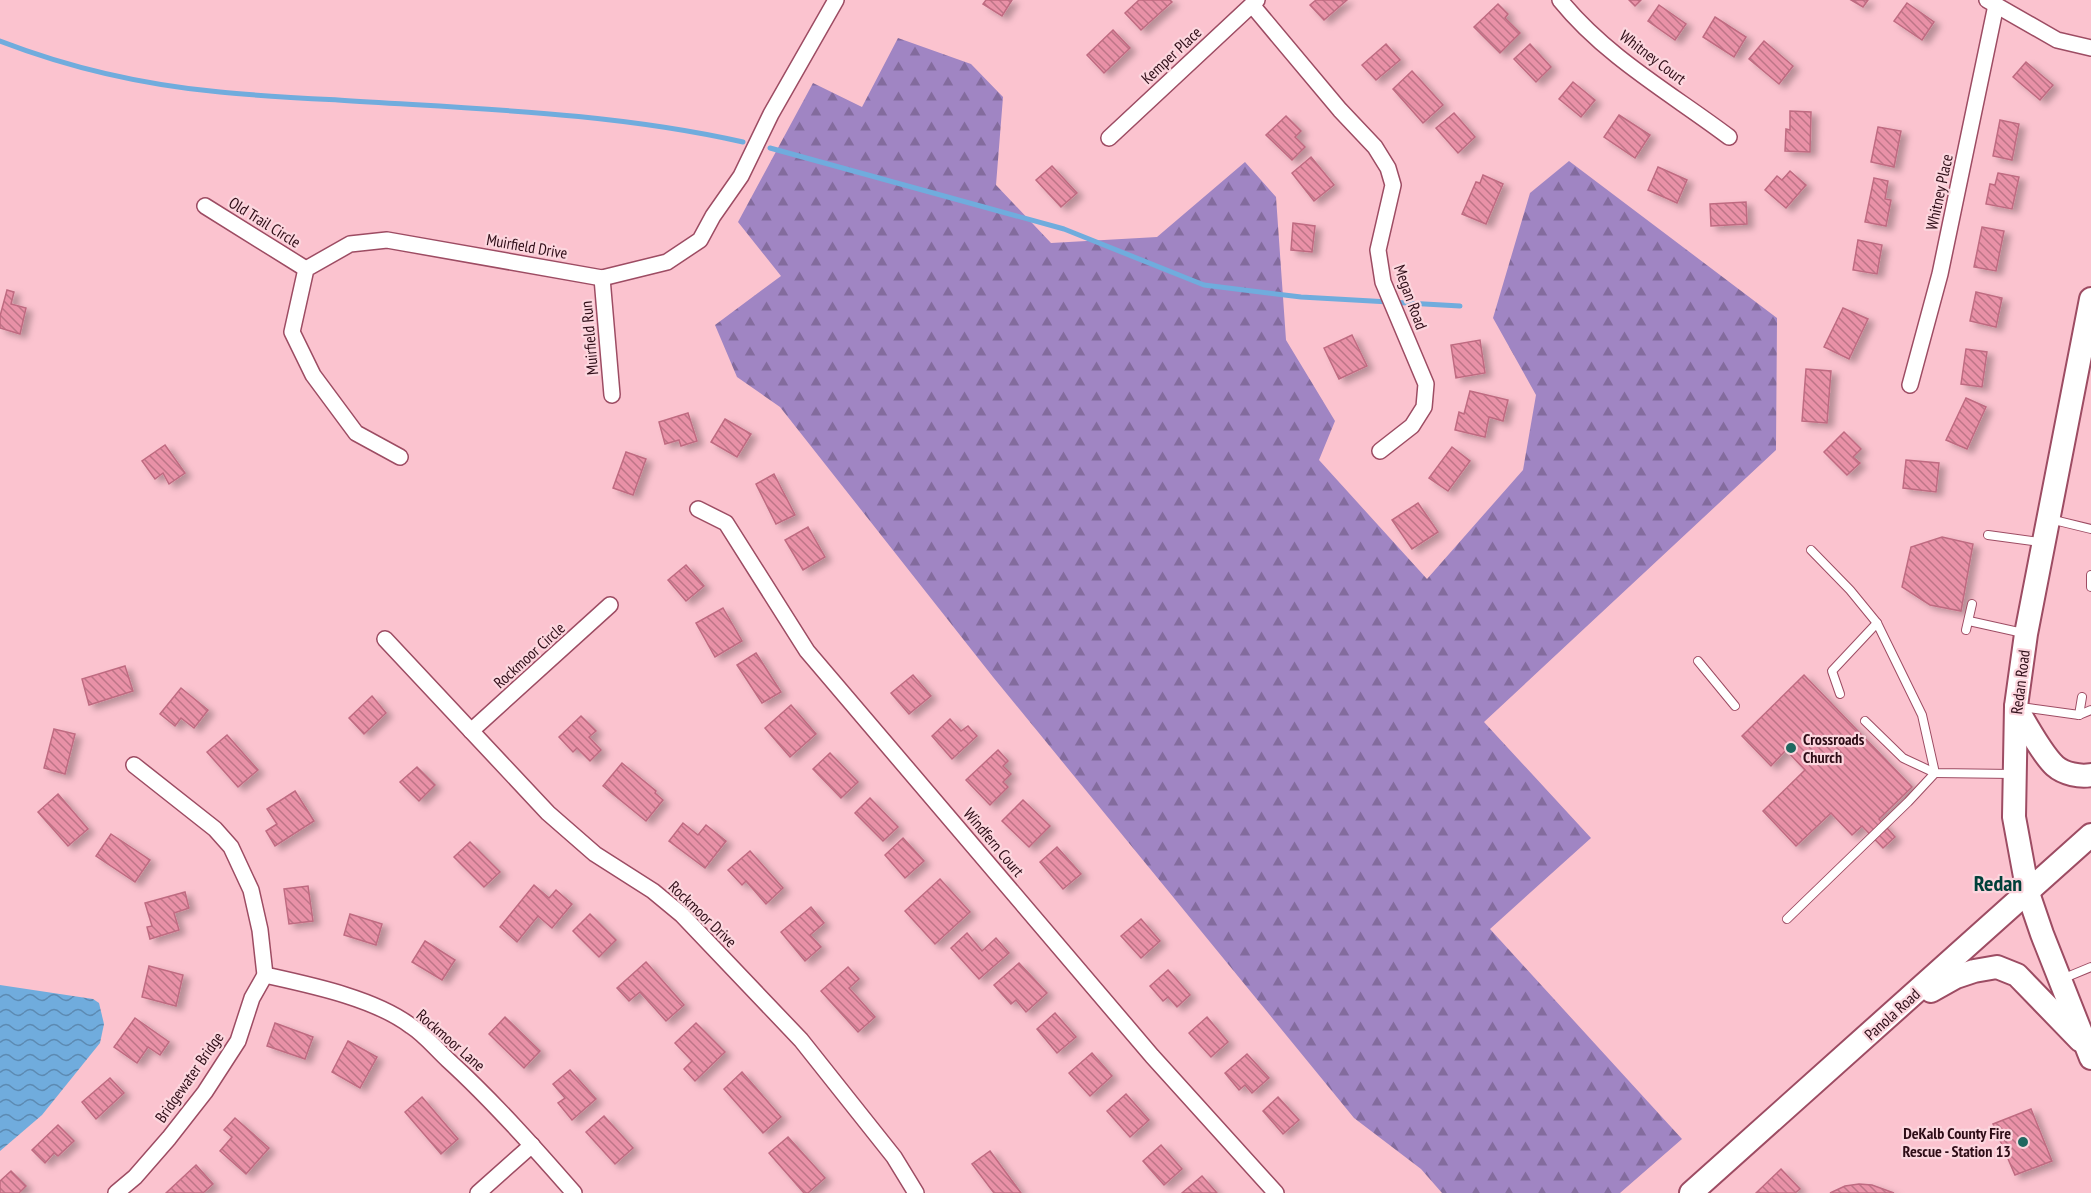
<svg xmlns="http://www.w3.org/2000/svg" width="2091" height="1193" viewBox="0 0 2091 1193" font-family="'PT Sans Narrow',sans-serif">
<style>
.forest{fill:url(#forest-firs)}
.water{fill:url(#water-waves)}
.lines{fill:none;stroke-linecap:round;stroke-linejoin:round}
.stream{stroke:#70acdd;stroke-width:5}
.building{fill:url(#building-back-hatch);stroke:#bf6b81;stroke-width:1.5;filter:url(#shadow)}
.lane-casing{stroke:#9d4c63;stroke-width:10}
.street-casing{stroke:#9d4c63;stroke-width:18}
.secondary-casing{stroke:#9d4c63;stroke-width:26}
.lane{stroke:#fff;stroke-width:8}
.street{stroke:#fff;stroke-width:15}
.secondary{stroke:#fff;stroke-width:22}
.poi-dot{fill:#1f6860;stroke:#fcd6de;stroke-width:2}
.labels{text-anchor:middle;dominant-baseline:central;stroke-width:4.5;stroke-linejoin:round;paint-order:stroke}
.street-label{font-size:16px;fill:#2e0d17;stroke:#fcd6de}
.poi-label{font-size:16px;font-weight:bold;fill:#2e0d17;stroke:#fcd6de;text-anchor:start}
.district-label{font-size:22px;font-weight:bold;fill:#00403a;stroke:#fcd6de}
</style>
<defs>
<pattern id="forest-firs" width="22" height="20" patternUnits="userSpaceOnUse" patternTransform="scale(1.5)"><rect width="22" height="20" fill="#a085c3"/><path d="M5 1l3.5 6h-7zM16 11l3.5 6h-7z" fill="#836b9d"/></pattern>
<pattern id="water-waves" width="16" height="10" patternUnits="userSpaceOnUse" patternTransform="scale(1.5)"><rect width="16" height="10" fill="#70acdd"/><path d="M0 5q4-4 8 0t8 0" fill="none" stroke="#5c8ab2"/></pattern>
<pattern id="building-back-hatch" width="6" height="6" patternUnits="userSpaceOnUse" patternTransform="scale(1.5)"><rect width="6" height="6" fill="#e991a7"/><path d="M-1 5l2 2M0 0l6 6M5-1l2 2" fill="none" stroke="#bd7587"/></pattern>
<filter id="shadow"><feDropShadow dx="6" dy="4" stdDeviation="3" flood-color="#0004"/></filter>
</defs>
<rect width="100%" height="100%" fill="#fbc3cf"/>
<path class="forest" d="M898,38L971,64L1003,97L996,185L1051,243L1157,237L1245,162L1276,197L1286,340L1335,421L1319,460L1427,579L1523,470L1536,395L1493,318L1530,193L1569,161L1777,318L1776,450L1484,722L1591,838L1490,929L1682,1139L1620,1193H1442L1421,1169L1354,1118L993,677L780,407L737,377L715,325L781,276L738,222L813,83L862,107Z"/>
<path class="water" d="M0,985L93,999L99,1003L104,1024L100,1043L42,1115L0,1151Z"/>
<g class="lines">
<g class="stream">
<path d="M0,41C70,68 145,85 220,92C259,96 299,98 338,100C473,109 610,112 743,142"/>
<path d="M770,148L1064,229L1204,285L1301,297L1460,306"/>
</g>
</g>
<g class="building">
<path d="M986,0H1012L1002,16L983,4Z"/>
<path d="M1139,0H1170L1172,2L1141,30L1125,13Z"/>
<path d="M1316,0H1347L1324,20L1310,5Z"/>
<path d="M1629,0H1641L1635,6Z"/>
<path d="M1851,0H1868L1863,7Z"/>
<path d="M1907,3L1934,22L1922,40L1894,21Z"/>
<path d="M1498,4L1508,14L1505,18L1520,33L1500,53L1474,27Z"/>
<path d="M1659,5L1686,24L1675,40L1648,21Z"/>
<path d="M1715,17L1746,37L1734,57L1703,37Z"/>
<path d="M1113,30L1130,48L1104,73L1087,55Z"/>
<path d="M1764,41L1793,66L1779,84L1749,59Z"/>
<path d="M1386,44L1400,60L1376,80L1362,65Z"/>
<path d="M1530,44L1551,67L1536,82L1514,59Z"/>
<path d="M2026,62L2053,85L2040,100L2013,77Z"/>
<path d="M1412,71L1443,105L1423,123L1393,89Z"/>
<path d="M1573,82L1595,100L1581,117L1559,99Z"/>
<path d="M1790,111L1811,112L1810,152L1785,151L1786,129L1790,130Z"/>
<path d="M1454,113L1475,137L1458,153L1436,128Z"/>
<path d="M1619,115L1650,135L1635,158L1604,137Z"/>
<path d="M1286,116L1301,131L1295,137L1305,147L1292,160L1266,135Z"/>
<path d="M2000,120L2019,124L2012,160L1993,156Z"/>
<path d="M1878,127L1901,131L1894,167L1871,162Z"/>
<path d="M1311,157L1334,185L1314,201L1292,173Z"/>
<path d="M1052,166L1077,193L1061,207L1036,180Z"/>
<path d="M1658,167L1687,180L1677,203L1648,190Z"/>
<path d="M1790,171L1806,185L1786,208L1765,190L1777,176L1782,180Z"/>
<path d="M1998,173L2019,177L2012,209L1986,204L1990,184L1995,185Z"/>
<path d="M1483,175L1503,184L1486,224L1462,214L1476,182L1480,183Z"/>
<path d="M1874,178L1888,181L1885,199L1891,200L1886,226L1865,222Z"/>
<path d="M1746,202L1747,224L1711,226L1710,204Z"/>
<path d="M1293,223L1315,226L1312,252L1291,250Z"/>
<path d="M1982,227L2004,231L1996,271L1974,267Z"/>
<path d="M1858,240L1882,245L1877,274L1853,270Z"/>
<path d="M7,290L14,292L11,304L26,308L20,334L0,328V316Z"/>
<path d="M1976,292L2002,298L1996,327L1970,321Z"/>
<path d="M1843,308L1868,319L1849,359L1824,347Z"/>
<path d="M1352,335L1367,366L1339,379L1324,348Z"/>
<path d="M1480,340L1485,373L1456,378L1451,345Z"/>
<path d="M1966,349L1987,352L1982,387L1961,384Z"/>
<path d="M1806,369L1831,371L1827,423L1802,421Z"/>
<path d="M1470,391L1508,400L1503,421L1489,417L1485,437L1455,430L1459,412L1464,414Z"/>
<path d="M1966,398L1986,407L1967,449L1946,440Z"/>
<path d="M688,413L697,441L681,446L679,440L665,444L659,422Z"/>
<path d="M725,419L751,434L737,457L711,442Z"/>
<path d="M1844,432L1861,449L1853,457L1860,463L1847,475L1824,452Z"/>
<path d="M165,445L185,473L169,484L163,473L155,479L142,461Z"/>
<path d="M1452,447L1470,461L1448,491L1429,478Z"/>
<path d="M626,452L646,459L633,495L613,488Z"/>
<path d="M1906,460L1939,463L1936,492L1903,488Z"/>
<path d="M774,474L795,515L776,524L756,484Z"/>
<path d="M1418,503L1438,532L1412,549L1392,520Z"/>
<path d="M808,527L825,557L803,570L785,540Z"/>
<path d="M1942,537L1973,544L1961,611L1930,605L1902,587L1911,547Z"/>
<path d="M686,565L704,586L686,601L668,580Z"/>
<path d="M723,608L742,641L715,657L696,623Z"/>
<path d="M756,653L781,692L762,703L737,665Z"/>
<path d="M125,666L133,691L89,705L82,679Z"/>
<path d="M913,675L931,696L909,714L891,693Z"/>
<path d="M1804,675L1912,787L1879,819L1895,837L1883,848L1862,826L1852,835L1831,813L1796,846L1763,811L1805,770L1786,750L1771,766L1742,736Z"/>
<path d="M181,688L208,710L194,728L181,718L175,726L160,714Z"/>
<path d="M372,696L386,713L364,734L349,718Z"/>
<path d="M791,705L816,734L790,757L765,728Z"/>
<path d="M581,716L596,731L589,737L601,750L590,761L577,748L573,752L559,737Z"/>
<path d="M950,719L961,731L968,726L977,736L952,759L932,736Z"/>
<path d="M54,729L75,734L65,774L44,768Z"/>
<path d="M227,735L258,770L238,787L207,752Z"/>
<path d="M998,750L1008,761L1003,766L1011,774L1003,782L1008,787L990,805L966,780Z"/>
<path d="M830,753L858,782L841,798L813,769Z"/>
<path d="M622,763L656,791L655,793L663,800L646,821L603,786Z"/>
<path d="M417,767L435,785L419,801L400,782Z"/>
<path d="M295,791L314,821L275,846L266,831L277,824L267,809Z"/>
<path d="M58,794L88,829L68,846L38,812Z"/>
<path d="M870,798L898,827L883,841L855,813Z"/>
<path d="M1023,800L1050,826L1029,847L1002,821Z"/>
<path d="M683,823L698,835L706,825L726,841L705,868L669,841Z"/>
<path d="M111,834L150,860L135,882L96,856Z"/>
<path d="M903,838L924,861L905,878L885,855Z"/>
<path d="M470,842L500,872L484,887L454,857Z"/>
<path d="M1057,847L1081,874L1063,889L1040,862Z"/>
<path d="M750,851L783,888L766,904L746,881L742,885L728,870Z"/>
<path d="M940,879L970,912L935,944L905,911Z"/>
<path d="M534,885L549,898L556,890L572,904L552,928L538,916L517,942L500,927Z"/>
<path d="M308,886L313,921L289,924L284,889Z"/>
<path d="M185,892L189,908L174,913L179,930L150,939L147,927L152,926L145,903Z"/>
<path d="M811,907L824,923L810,935L821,947L805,961L781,932Z"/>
<path d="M350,914L382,924L376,945L344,935Z"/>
<path d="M590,914L616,940L599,957L573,931Z"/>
<path d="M1141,919L1160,941L1141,958L1121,936Z"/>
<path d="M967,933L982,951L996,938L1009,953L979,979L951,948Z"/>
<path d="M425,941L455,960L442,980L412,962Z"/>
<path d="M646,962L684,1005L666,1021L640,992L629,1001L617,988Z"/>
<path d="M1019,963L1047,993L1026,1012L1016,1000L1011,1004L994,985Z"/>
<path d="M149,966L183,975L176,1006L142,997Z"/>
<path d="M848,967L859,979L849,988L875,1017L858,1032L821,991Z"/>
<path d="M1168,970L1190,995L1177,1007L1168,997L1163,1001L1150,986Z"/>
<path d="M1055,1013L1076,1037L1057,1053L1037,1029Z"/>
<path d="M505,1017L540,1051L524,1068L489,1034Z"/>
<path d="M1207,1017L1228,1042L1211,1057L1189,1033Z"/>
<path d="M135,1018L169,1042L160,1055L148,1047L137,1063L114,1047Z"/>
<path d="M275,1023L313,1037L305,1059L267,1046Z"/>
<path d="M696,1023L725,1052L695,1081L684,1069L692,1061L675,1043Z"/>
<path d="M348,1041L377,1057L360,1088L332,1072Z"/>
<path d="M1092,1053L1112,1076L1090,1096L1069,1073Z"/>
<path d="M1247,1054L1269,1078L1252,1093L1245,1085L1239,1090L1225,1073Z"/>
<path d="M570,1070L596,1099L572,1120L558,1103L565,1098L553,1084Z"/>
<path d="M742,1072L781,1117L763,1133L724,1089Z"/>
<path d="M110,1078L124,1093L96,1119L82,1102Z"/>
<path d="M1126,1094L1149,1120L1130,1137L1107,1111Z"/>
<path d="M422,1097L458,1139L441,1154L405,1112Z"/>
<path d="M1278,1097L1299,1120L1283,1134L1263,1111Z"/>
<path d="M2031,1109L2052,1161L2015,1175L1993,1124Z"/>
<path d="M604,1116L633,1148L615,1164L586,1132Z"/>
<path d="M235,1118L269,1148L246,1174L220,1151L232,1137L224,1130Z"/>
<path d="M58,1125L74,1141L58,1156L54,1153L45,1163L32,1150Z"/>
<path d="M788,1137L825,1178L808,1193H804L769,1153Z"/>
<path d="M1161,1145L1182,1169L1164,1185L1143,1161Z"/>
<path d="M990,1151L1021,1193H994L972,1164Z"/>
<path d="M196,1165L213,1184L203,1193H166Z"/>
<path d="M1781,1169L1800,1189L1795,1193H1756Z"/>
<path d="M11,1171L26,1186L19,1193H0V1181Z"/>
<path d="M1202,1176L1217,1193H1182Z"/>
<path d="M1859,1184L1872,1185L1894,1193H1830L1845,1186Z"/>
</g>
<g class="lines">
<defs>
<g id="lane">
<path d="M2050,519L2091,529"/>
<path d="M1988,535L2040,542"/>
<path d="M1811,550L1850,590L1877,623L1922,715L1935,773L2013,774"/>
<path d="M2091,575V587"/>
<path d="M1969,621L2023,633"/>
<path d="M1966,630L1972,604"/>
<path d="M1698,661L1735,706"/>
<path d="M1840,694L1832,671L1877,623"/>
<path d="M2021,707L2079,715L2082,697"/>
<path d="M2079,715L2091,710"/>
<path d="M1787,919L1908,802L1935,773L1903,758L1865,721"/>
<path d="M2062,979L2091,967"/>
</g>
<g id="street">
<path d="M1560,0C1606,57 1672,94 1729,137"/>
<path d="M1987,0L2057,40L2091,48"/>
<path d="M1252,5L1340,110L1375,147L1388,168L1393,185L1378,250L1383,282L1426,384L1424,407L1412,426L1380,451"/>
<path d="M1109,138L1257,0"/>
<path d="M205,206L306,269"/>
<path d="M602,278L612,395"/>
<path d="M1910,385L1940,274L1996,5"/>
<path d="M400,457L356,433L313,375L292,332L306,269L350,244L387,240L602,278L667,262L700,240L713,216L741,176L771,114L836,0"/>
<path d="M698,509L726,523L807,651L1152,1056L1276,1193"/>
<path d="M385,639L548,813L595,854L653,891L682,915L801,1040L894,1157L916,1193"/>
<path d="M471,731L610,605"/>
<path d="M265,975C310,985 374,998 411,1026C425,1035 436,1049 448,1060C493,1101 534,1147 574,1193"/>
<path d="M116,1193L135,1177L169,1138L205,1092L238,1041L252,998L265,975L260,930L251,890L231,847L215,829L134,765"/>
<path d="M478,1193L532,1145"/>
</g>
<g id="secondary">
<path d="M2091,299L2026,634L2016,706L2014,817L2028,893L2042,934L2091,1058"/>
<path d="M2016,707C2025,723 2042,754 2055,766C2064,774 2080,777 2091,775"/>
<path d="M1931,991L1956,977L1974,971L1997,967L2017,975L2080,1040"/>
<path d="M1691,1193L2091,835"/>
</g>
</defs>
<use href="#lane" class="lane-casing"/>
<use href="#street" class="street-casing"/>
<use href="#secondary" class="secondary-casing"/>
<use href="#lane" class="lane"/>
<use href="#street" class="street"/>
<use href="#secondary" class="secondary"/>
</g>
<g class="poi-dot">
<circle cx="1791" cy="748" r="6"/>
<circle cx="2023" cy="1142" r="6"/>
</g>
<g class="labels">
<g class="street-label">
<text transform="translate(1171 55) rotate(-43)">Kemper Place</text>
<text transform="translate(1653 57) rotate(37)">Whitney Court</text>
<text transform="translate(1939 192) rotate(-78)">Whitney Place</text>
<text transform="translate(265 222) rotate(32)">Old Trail Circle</text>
<text transform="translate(527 246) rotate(10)">Muirfield Drive</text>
<text transform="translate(1411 297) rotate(70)">Megan Road</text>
<text transform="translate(589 338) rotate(-95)">Muirfield Run</text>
<text transform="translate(529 655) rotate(-42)">Rockmoor Circle</text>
<text transform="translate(2020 682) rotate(-83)">Redan Road</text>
<text transform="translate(994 842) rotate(50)">Windfern Court</text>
<text transform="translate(703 914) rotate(44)">Rockmoor Drive</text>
<text transform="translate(1892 1014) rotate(-42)">Panola Road</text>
<text transform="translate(451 1040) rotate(41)">Rockmoor Lane</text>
<text transform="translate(189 1077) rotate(-55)">Bridgewater Bridge</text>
</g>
<g class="poi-label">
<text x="1803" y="739">Crossroads<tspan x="1803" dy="18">Church</tspan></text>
<text x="2011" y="1133" text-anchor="end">DeKalb County Fire<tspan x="2011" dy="18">Rescue - Station 13</tspan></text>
</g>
<g class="district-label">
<text x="1998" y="883">Redan</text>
</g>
</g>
</svg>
